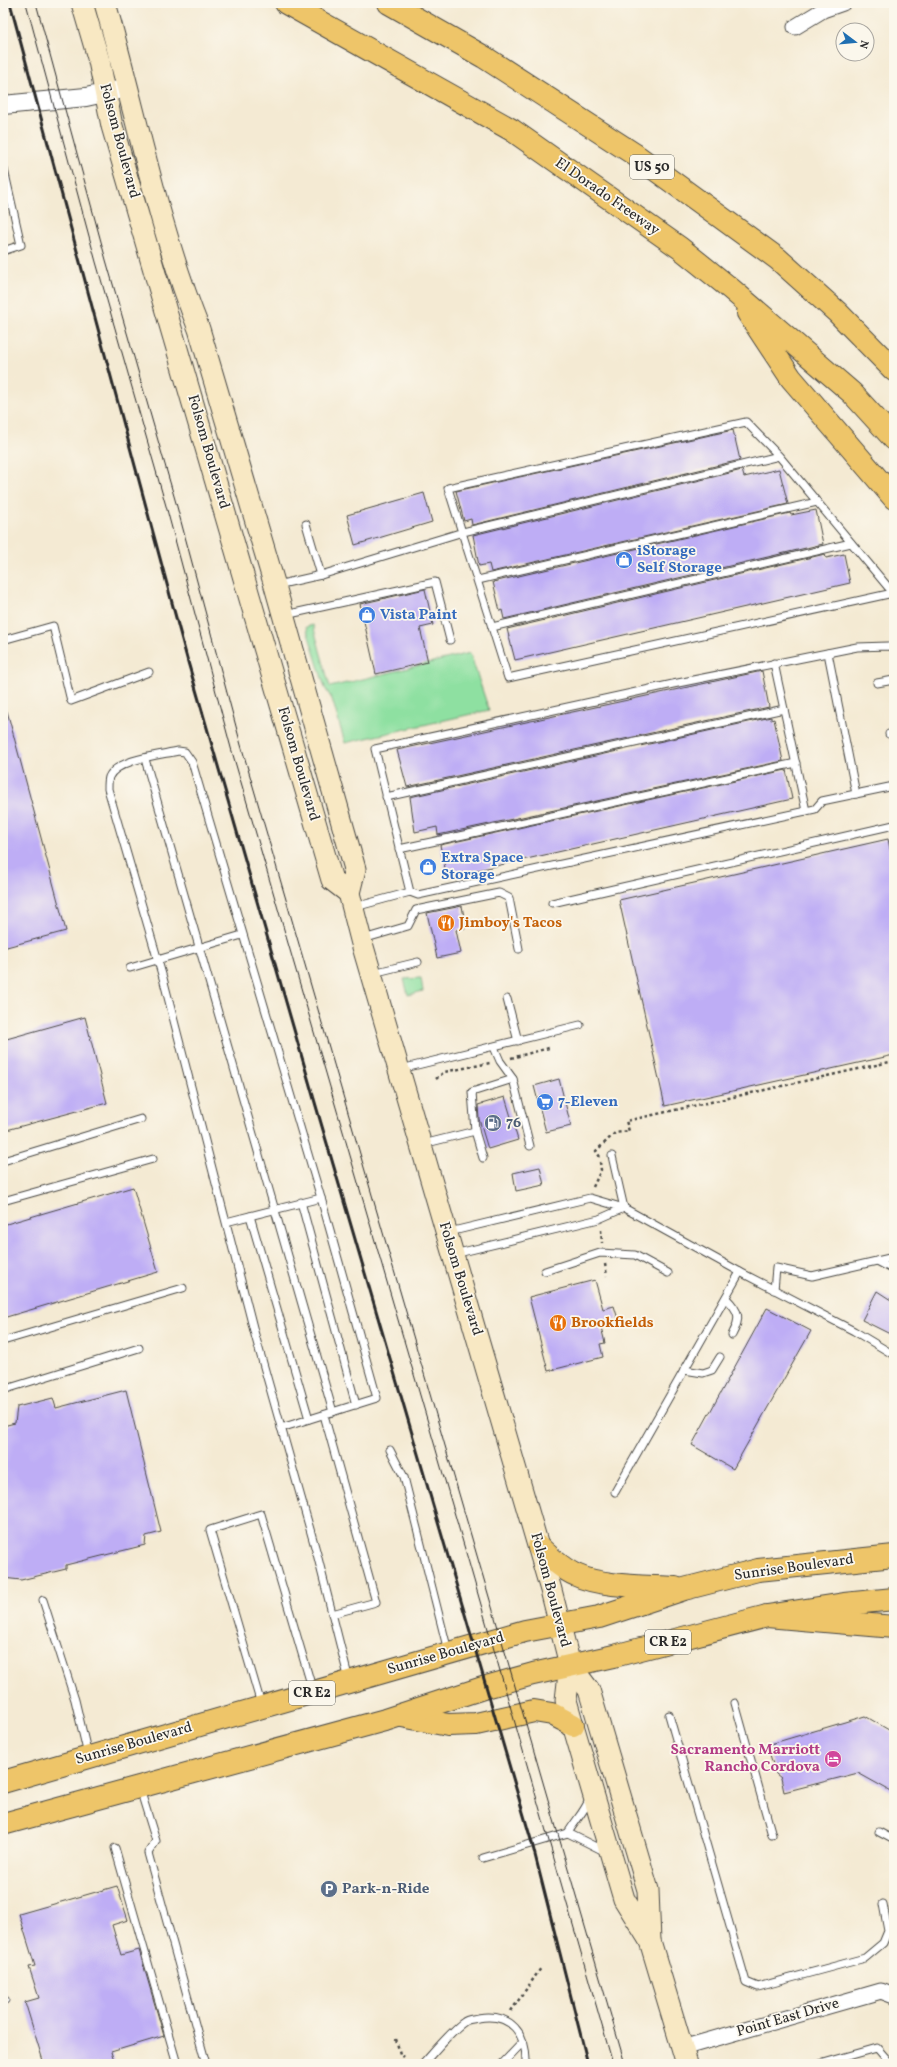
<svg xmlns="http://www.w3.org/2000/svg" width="897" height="2067" viewBox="0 0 897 2067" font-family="Vollkorn,serif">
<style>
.grass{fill:#8ee0a1;stroke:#5c8666}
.building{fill:#beadf5}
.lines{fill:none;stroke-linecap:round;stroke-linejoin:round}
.service-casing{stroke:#494844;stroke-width:9}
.minor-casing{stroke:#494844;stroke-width:17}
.tertiary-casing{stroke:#494844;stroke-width:20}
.secondary-casing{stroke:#494844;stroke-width:23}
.primary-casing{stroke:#494844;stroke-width:24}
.motorway-casing{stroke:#494844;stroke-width:24}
.path{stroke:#494844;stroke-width:2.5;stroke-dasharray:3 3;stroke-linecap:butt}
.service{stroke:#fff;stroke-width:7}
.minor{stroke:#fff;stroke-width:15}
.tertiary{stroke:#fff;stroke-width:18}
.secondary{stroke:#f8e8c3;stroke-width:21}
.primary{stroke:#eec569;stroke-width:22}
.motorway{stroke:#eec569;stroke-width:22}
.tram{stroke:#2b2b2b;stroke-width:1}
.rail{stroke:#2b2b2b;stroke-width:3}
.labels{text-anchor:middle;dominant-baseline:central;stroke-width:3.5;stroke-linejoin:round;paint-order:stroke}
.shield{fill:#fbf7ec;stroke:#696865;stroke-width:1}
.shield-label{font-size:14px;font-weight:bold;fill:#2b2b2b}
.street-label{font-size:15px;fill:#2b2b2b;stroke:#fbf7ec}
.shop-label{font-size:15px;font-weight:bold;fill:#366cbe;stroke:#fbf7ec;text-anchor:start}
.food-label{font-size:15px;font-weight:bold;fill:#c56008;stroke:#fbf7ec;text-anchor:start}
.service-label{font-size:15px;font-weight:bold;fill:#4e5e75;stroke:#fbf7ec;text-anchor:start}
.hotel-label{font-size:15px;font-weight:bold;fill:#b23c85;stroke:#fbf7ec;text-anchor:end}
</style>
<rect width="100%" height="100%" fill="#fbf7ec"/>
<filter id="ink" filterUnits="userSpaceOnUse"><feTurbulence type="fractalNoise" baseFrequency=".025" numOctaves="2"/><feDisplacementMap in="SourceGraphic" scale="8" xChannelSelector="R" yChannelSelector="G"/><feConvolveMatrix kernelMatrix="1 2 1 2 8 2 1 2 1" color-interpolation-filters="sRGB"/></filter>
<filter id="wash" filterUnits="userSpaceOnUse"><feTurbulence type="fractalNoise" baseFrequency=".012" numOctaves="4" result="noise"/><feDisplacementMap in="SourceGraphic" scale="16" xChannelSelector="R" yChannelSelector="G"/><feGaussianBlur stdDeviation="0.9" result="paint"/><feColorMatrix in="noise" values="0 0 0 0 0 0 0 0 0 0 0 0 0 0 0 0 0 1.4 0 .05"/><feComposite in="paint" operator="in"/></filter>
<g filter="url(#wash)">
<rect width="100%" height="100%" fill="#f4ead3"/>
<g class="grass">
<path d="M313,625L330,687L470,653L489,710L345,743L332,699L325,688L306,627Z"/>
<path d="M421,978L423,991L408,995L404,979Z"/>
</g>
<g id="blocks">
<g class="building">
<path d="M733,430L740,460L472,525L471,519L464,521L456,491Z"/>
<path d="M779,469L788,504L491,572L489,564L479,566L473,535L742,470L744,477Z"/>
<path d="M424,493L432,522L355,545L347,515Z"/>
<path d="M816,510L823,544L504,619L502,610L500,611L493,582L790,513L791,515Z"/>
<path d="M825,554L826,558L844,554L850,583L515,660L507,629Z"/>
<path d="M425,589L433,625L420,628L428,662L376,674L360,604Z"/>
<path d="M762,671L769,707L407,787L397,750Z"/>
<path d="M3,711H7L66,931L3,948Z"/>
<path d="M771,717V720L774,719L783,761L438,835L437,827L415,832L410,797Z"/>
<path d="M786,770L792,799L447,877L440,845Z"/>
<path d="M888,839L894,868V1055L665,1106L619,900Z"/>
<path d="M462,906L466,928L456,930L461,953L437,958L427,913Z"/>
<path d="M85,1017L107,1103L3,1131V1040Z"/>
<path d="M559,1079L571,1126L546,1132L534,1086Z"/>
<path d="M505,1097L518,1140L488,1149L479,1119L478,1105Z"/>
<path d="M540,1167L544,1185L516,1191L513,1173Z"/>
<path d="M133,1187L158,1272L3,1318V1225Z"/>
<path d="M595,1280L603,1309L614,1306L618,1319L600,1323L605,1343L600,1344L603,1357L548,1371L529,1297Z"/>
<path d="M877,1291L894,1302V1336L862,1320Z"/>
<path d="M767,1308L811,1331L733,1469L692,1445Z"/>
<path d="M126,1390L161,1532L146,1536L145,1545L66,1565V1569L21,1580L3,1578V1426L15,1423L17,1407L53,1398L56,1408Z"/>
<path d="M865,1716L894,1733V1793L858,1773L784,1792L781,1778L776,1774L767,1745Z"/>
<path d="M117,1886L128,1920L112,1925L121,1955L139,1950L164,2036L111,2052L115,2064H44L25,2002L39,1998L29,1967L35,1966L19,1914Z"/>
</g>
</g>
</g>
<g filter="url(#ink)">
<use href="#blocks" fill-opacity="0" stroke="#494844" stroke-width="1"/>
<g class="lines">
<defs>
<g id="service">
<path d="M3,165L21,245L3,251"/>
<path d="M306,524L321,575"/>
<path d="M478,580L817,502"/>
<path d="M277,585L321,575L463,532L779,456L893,593L508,678L448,488L746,422L779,456"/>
<path d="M285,615L435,582L450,640"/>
<path d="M492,627L851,543"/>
<path d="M3,640L53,626L71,701L149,672"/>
<path d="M828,653L856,794"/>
<path d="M774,663L806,811"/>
<path d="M877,683L894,680"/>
<path d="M889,734L894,733"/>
<path d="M145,759C206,977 272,1194 333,1412"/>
<path d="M386,797L784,709"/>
<path d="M399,849L796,763"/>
<path d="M410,892L418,895L815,809L822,801L894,786"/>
<path d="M552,903L894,825"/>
<path d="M355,907L410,892L375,749L673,684L857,647L888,646L894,647"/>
<path d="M363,939L408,926L416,910L499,893L509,898L519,949"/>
<path d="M130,968L242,935"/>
<path d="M373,973L418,962"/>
<path d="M507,999L518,1041"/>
<path d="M494,1047L500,1061L513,1079L530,1146"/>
<path d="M401,1069L580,1025"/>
<path d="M475,1131L472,1092L513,1079"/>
<path d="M423,1144L475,1131L483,1158"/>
<path d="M612,1156L624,1208"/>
<path d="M3,1161L141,1119"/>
<path d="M3,1201L153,1159"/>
<path d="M301,1202L356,1405"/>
<path d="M250,1216L309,1419"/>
<path d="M226,1222L321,1198L192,762L185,752L178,751C161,755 117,759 109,777C108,780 108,785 108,789L163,978L255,1335L317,1554L349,1680"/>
<path d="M449,1232L590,1198L624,1208L740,1272L854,1331L894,1355"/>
<path d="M454,1254L599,1219L624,1208"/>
<path d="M877,1261L894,1270"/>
<path d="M545,1271L600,1253L635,1255L668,1273"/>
<path d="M774,1290L776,1268L812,1276L894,1257"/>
<path d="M726,1298C740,1312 741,1318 732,1335"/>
<path d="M3,1341L183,1288"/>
<path d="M684,1370L703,1373L712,1370L720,1357"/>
<path d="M3,1390L139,1348"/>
<path d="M324,1415L376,1602L332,1614"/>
<path d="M281,1428L377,1398L321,1198"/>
<path d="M390,1450L404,1477L448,1651"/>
<path d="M615,1492L740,1272"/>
<path d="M43,1600L75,1700L88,1755"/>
<path d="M735,1703L772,1835"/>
<path d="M261,1704L210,1530L261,1514L313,1691"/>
<path d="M669,1715L746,1982L758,1987L865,1958L883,1943L888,1931L883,1904"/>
<path d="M140,1789L156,1841L148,1853L206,2064"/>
<path d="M879,1832L894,1840"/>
<path d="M568,1833C575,1821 584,1812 589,1800"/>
<path d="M115,1848L177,2064"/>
<path d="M483,1858L568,1833L606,1852"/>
<path d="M3,2001L5,2000"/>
<path d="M423,2064C433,2053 453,2029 464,2022C467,2019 474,2019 478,2018C511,2012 527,2034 526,2064"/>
<path d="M502,2064L523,2042"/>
<path d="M820,2064L877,2048L891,2064"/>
</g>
<g id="minor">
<path d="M795,27L823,10L843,3"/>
<path d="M682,2048L881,1991L894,1996"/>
</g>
<path id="tertiary" d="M3,105L86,97L118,90"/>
<g id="secondary">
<path d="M82,3L99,61L112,126L332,880L349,893"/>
<path d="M105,3C136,112 157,224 199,329L275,586L355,869L349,893L361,940L551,1590L570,1665L566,1700L573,1725L624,1899L650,1941"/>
<path d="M570,1665L589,1690L648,1890L650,1941L687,2064"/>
</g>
<g id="primary">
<path d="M539,1547C550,1557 562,1569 576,1575C601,1587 647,1586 675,1588"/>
<path d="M402,1716L448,1725L476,1724L534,1711L552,1714L573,1725"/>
<path d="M3,1782L525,1631L599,1617L684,1589L758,1570L894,1556"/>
<path d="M3,1824L385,1720L486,1687L533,1674L614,1656L767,1616L844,1604L894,1599"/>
</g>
<g id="motorway">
<path d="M286,3L512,130L680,248L731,289L852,393L894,439"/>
<path d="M389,3L484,57L634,154L778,259L837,312L894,370"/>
<path d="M748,313L791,378L894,498"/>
<path d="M767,1616L894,1627"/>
</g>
</defs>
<use href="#service" class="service-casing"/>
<use href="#minor" class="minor-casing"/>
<use href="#tertiary" class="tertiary-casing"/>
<use href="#secondary" class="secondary-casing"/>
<use href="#primary" class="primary-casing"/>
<use href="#motorway" class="motorway-casing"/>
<g class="path">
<path d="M511,1058L549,1048"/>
<path d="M436,1079L444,1072L490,1063"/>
<path d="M600,1157L596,1151L615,1133L629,1131L626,1121L894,1061"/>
<path d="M593,1187L601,1170L600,1162"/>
<path d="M601,1230L602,1243"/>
<path d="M605,1264L607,1276"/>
<path d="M511,2011L541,1968"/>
<path d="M396,2039L400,2054L403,2057"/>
</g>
<use href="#service" class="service"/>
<use href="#minor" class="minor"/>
<use href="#tertiary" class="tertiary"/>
<use href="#secondary" class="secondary"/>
<use href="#primary" class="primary"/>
<use href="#motorway" class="motorway"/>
<g class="tram">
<path d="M26,3L96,262L166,506L231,748L467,1556L613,2064"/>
<path d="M36,3L106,260L176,503L241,745L625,2064"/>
</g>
<path class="rail" d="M10,3L188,662L316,1106L532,1843L588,2064"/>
</g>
</g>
<defs>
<symbol id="shop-disc" viewBox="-11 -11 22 22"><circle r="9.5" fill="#3f7fe0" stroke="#fbf7ec"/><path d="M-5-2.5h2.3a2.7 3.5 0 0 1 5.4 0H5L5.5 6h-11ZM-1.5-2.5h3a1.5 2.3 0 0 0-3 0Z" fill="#fff"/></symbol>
<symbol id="restaurant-disc" viewBox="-11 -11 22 22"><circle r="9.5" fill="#e8710a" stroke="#fbf7ec"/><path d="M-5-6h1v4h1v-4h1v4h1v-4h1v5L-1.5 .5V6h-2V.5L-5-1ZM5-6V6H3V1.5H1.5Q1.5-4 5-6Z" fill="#fff"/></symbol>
<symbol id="supermarket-disc" viewBox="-11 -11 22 22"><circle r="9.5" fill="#3f7fe0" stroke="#fbf7ec"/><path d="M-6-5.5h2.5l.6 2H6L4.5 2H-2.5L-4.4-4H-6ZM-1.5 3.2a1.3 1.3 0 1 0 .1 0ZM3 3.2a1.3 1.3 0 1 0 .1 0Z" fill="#fff"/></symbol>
<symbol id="fuel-disc" viewBox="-11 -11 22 22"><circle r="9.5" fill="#5c6f8a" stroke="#fbf7ec"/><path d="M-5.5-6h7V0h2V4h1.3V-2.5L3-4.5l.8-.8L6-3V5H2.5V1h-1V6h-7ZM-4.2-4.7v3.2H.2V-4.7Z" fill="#fff"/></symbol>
<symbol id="hotel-disc" viewBox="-11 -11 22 22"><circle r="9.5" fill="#d1479c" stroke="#fbf7ec"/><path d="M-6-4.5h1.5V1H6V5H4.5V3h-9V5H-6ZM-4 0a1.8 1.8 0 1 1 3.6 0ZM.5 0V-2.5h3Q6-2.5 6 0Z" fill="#fff"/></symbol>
<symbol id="parking-disc" viewBox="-11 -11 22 22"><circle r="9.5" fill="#5c6f8a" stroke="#fbf7ec"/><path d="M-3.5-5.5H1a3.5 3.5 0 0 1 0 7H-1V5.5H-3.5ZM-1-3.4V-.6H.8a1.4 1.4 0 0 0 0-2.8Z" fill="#fff"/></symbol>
</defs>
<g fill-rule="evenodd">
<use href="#shop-disc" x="614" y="550" width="20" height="20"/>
<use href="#shop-disc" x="357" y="605" width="20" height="20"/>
<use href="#shop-disc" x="418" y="857" width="20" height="20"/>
<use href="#restaurant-disc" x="436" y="913" width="20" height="20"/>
<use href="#supermarket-disc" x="535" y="1092" width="20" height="20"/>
<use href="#fuel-disc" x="483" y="1113" width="20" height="20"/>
<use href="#restaurant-disc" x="548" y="1313" width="20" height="20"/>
<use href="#hotel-disc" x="823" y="1749" width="20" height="20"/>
<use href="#parking-disc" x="319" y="1879" width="20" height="20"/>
</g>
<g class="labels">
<g class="shield">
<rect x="630" y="155" width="44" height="24" rx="3"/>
<rect x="645" y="1630" width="46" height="24" rx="3"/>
<rect x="289" y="1681" width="46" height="24" rx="3"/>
</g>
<g class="shield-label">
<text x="652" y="167">US 50</text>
<text x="668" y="1642">CR E2</text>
<text x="312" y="1693">CR E2</text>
</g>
<g class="street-label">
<text transform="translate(119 141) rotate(75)">Folsom Boulevard</text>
<text transform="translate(607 197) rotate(35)">El Dorado Freeway</text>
<text transform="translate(208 452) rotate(74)">Folsom Boulevard</text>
<text transform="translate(298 764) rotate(74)">Folsom Boulevard</text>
<text transform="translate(460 1279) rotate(73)">Folsom Boulevard</text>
<text transform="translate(794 1568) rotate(-8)">Sunrise Boulevard</text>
<text transform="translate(550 1590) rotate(75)">Folsom Boulevard</text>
<text transform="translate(446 1654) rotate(-16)">Sunrise Boulevard</text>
<text transform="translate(134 1744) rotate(-16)">Sunrise Boulevard</text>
<text transform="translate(788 2018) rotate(-16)">Point East Drive</text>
</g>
<g class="shop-label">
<text x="637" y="551">iStorage<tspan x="637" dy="17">Self Storage</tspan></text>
<text x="380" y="615">Vista Paint</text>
<text x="441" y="858">Extra Space<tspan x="441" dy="17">Storage</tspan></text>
<text x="558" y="1102">7-Eleven</text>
</g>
<g class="food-label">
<text x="459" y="923">Jimboy's Tacos</text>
<text x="571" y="1323">Brookfields</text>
</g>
<g class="service-label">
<text x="506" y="1123">76</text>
<text x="342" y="1889">Park-n-Ride</text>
</g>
<g class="hotel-label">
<text x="820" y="1750">Sacramento Marriott<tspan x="820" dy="17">Rancho Cordova</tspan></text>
</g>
</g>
<rect width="897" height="2067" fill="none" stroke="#fbf7ec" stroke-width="16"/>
<g transform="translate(855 42) rotate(106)"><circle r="19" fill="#fbf7ec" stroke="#a8a59f"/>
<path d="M0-3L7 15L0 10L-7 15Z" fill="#1f6fb2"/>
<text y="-6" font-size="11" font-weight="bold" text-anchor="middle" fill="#2b2b2b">N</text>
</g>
</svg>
